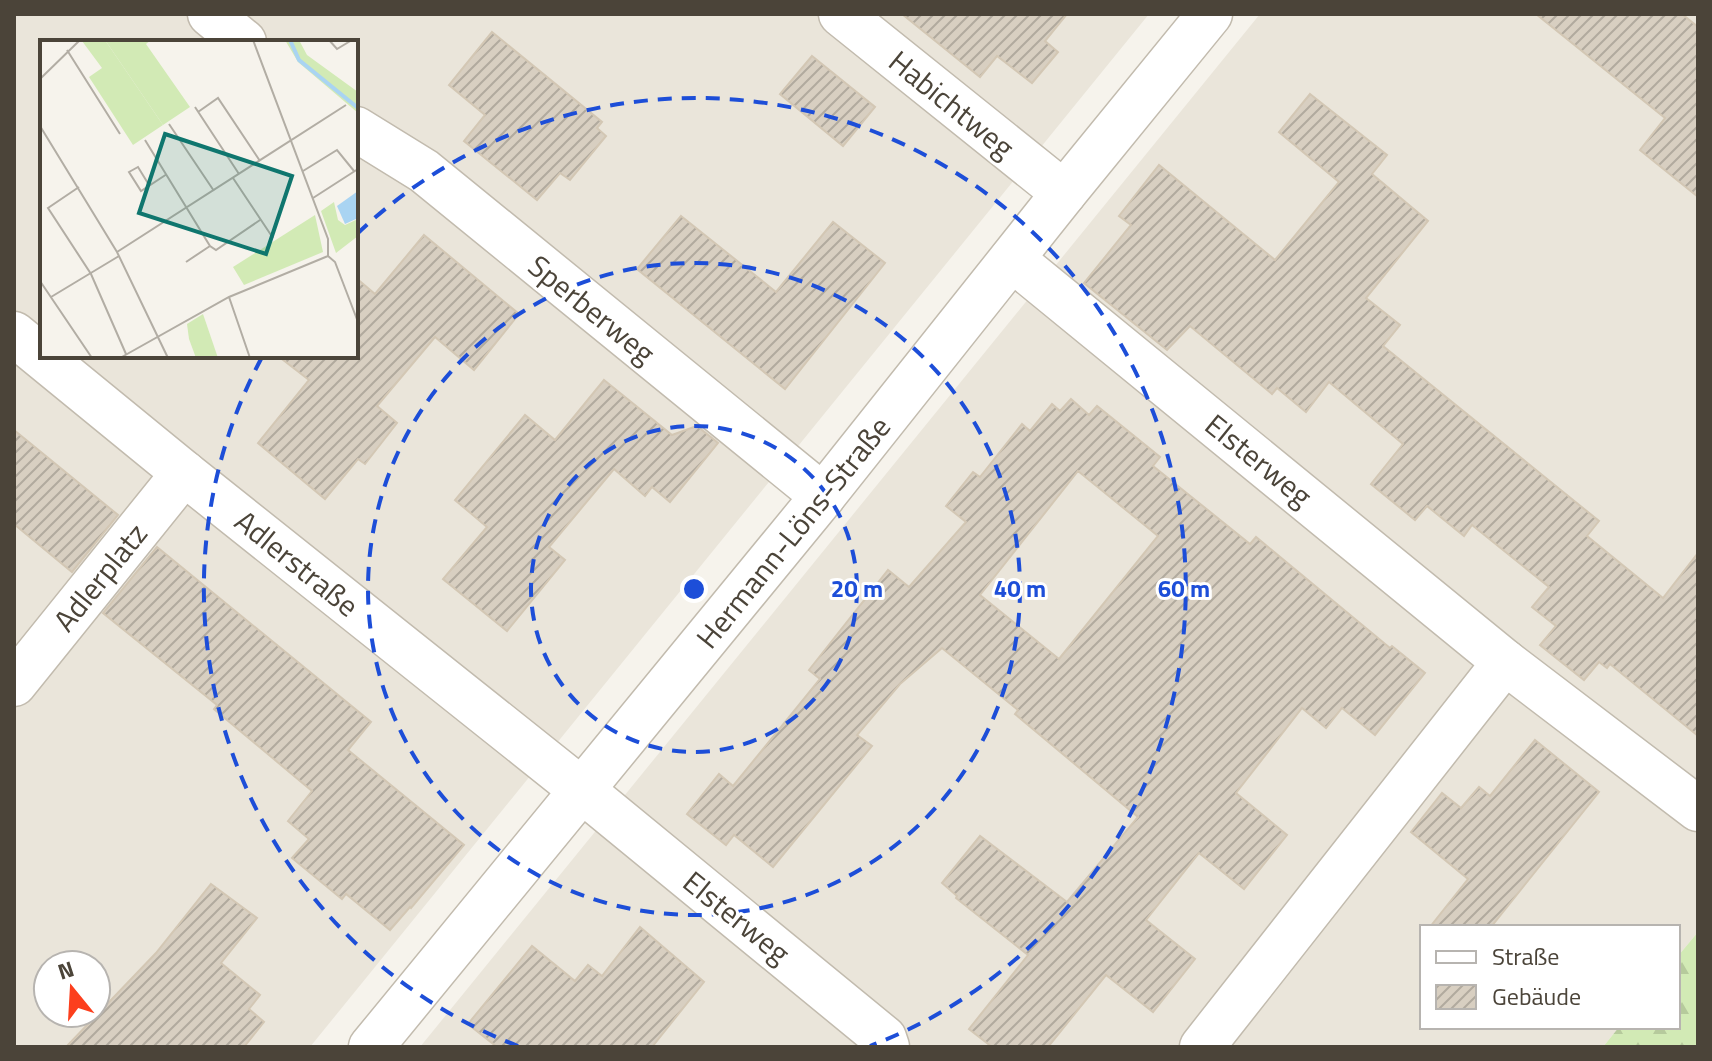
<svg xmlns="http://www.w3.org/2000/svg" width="1712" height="1061" viewBox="0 0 1712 1061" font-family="'Titillium Web',sans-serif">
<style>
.residential{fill:#eae5da;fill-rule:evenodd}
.forest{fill:url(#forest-firs)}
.building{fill:url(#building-hatch);stroke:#d3c7b4;stroke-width:2;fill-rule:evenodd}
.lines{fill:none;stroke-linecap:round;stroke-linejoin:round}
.street-casing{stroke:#c2bbae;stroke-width:47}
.street{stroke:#fff;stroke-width:44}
.ring{fill:none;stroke:#1d4ed8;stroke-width:4;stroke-dasharray:14 10}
.labels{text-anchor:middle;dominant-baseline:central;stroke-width:6;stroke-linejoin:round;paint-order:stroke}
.street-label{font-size:30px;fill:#4b4439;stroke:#fff}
.inset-river{fill:none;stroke:#a9d4f2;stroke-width:4}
.inset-road{fill:none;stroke:#b2ada4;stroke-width:2}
.view{fill:#0f766e;fill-opacity:0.15;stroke:#0f766e;stroke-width:4}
.inset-edge{fill:none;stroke:#4b4439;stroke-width:4}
.centre{fill:#1d4ed8;stroke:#fff;stroke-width:4}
.ring-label{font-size:24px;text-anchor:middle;font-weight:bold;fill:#1d4ed8;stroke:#fff;stroke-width:6;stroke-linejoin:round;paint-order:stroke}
</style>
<defs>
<pattern id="forest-firs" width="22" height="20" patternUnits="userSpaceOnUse" patternTransform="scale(2)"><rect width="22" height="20" fill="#d2eab5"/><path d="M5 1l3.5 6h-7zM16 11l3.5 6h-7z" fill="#b6ca9c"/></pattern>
<pattern id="building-hatch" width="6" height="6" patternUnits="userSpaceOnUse" patternTransform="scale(2)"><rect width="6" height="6" fill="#d8cfc1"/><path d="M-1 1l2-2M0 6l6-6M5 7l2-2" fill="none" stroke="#b1aa9e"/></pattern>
</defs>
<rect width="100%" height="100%" fill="#f6f3ec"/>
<g class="residential">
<path d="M14,14H1149L310,1047H14ZM42,42H356V356H42ZM48,965H96V1013H48Z"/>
<path d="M1260,14H1698V932L1678,956V927H1422V1027H1619L1603,1047H420Z"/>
</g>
<path class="forest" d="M1698,932V1047H1603L1619,1027H1678V956Z"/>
<g class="building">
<path d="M902,14H1067L1045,41L1058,52L1032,83L997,56L980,77Z"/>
<path d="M1536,14H1682L1698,27V197L1640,150L1665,118Z"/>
<path d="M492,32L602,122L597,128L606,136L570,180L560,173L537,200L464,141L485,115L449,85Z"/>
<path d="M812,56L875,107L843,146L780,94Z"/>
<path d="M1310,94L1387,155L1372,174L1428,221L1366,298L1400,325L1383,346L1599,521L1587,536L1663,598L1698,553V736L1610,664L1607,668L1599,662L1584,680L1540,645L1556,626L1532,607L1549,587L1472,525L1464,536L1427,506L1415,520L1371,484L1403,444L1329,382L1306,412L1277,388L1272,394L1190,326L1167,350L1084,283L1131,225L1119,216L1159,165L1275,260L1339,182L1279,132Z"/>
<path d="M681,216L776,292L833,222L885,263L785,389L637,269Z"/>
<path d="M424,235L519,314L474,370L435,337L377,406L397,423L365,464L358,459L325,499L258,443L309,380L278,356H356V278L375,294Z"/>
<path d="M604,380L672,435L697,426L718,443L670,502L652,487L645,496L614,469L549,547L565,560L507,631L443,579L487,527L455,500L525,415L555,440Z"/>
<path d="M1071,399L1089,415L1097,406L1160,457L1153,466L1250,544L1256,537L1390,648L1392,646L1425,673L1375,735L1342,708L1326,728L1302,708L1236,793L1287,835L1244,889L1199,853L1146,920L1195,959L1153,1012L1106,975L1048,1047H992L969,1029L1028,955L956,898L957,896L942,883L980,836L1067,902L1138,817L1015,714L1018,710L942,648L900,684L857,735L872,746L773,867L734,835L726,845L687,814L719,774L733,786L820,679L809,670L888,570L909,587L966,522L946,506L973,472L980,477L1022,424L1030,431L1052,404L1060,411ZM1078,471L1158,536L1059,659L980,595Z"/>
<path d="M14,430L118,515L72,572L14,524Z"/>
<path d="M157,547L371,722L348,750L464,845L411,908L410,907L390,930L346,894L342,899L292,858L309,839L288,821L312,791L214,709L217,705L103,613Z"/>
<path d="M1535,740L1599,792L1491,927H1430L1468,879L1411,832L1442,793L1461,808L1479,787L1490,796Z"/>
<path d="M211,884L257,918L221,963L260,995L249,1009L264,1022L244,1047H66L156,953Z"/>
<path d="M640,927L704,982L652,1047H497L468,1024L532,946L575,981L588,965L602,976Z"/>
</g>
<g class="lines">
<defs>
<g id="street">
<path d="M210,14L244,42"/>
<path d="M841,14L1064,193"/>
<path d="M356,129L424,171L823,496"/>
<path d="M1012,259L1505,662L1698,809"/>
<path d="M14,334L184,473L583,791L884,1038L887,1047"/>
<path d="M14,684L184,473"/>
<path d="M371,1047L823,496L1064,193L1210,14"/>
<path d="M1202,1047L1505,662"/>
</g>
</defs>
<use href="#street" class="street-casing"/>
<use href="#street" class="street"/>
</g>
<g class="ring">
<circle cx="694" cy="589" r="163"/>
<circle cx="694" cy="589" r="326"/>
<path d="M518 1046A490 490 0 0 1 261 359M357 234A490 490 0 1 1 870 1046"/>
</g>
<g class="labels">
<g class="street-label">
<text transform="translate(952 104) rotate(39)">Habichtweg</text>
<text transform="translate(592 309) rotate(39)">Sperberweg</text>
<text transform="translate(1259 460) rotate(39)">Elsterweg</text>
<text transform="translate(793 532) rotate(-51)">Hermann-Löns-Straße</text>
<text transform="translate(297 563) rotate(39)">Adlerstraße</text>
<text transform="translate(100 577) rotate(-51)">Adlerplatz</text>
<text transform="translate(737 917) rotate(39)">Elsterweg</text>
</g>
</g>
<g transform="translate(40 40)">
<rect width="318" height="318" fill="#f6f3ec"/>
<path d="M65,0H111L106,4L150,67L123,85ZM245,0H259L267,15L318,52V73L258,22Z" fill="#d2eab5"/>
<path d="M65,0L123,85L93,105L49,37L62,28L42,1ZM294,162L298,180L305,185L318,179V196L296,213L281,171ZM275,175L283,212L204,245L193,227Z" fill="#d2eab5"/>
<path d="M163,274L178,318H156L149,299L147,284Z" fill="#d2eab5"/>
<path d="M318,151V178L305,184L297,166Z" fill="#a9d4f2"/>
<path class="inset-river" d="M250,0L259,20L318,68"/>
<path class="inset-road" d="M213,0L288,199V216M289,0L297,9L312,0M27,10L80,94M0,39L40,0M155,67L199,134M158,72L178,58L220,121M129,84L174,151M0,86L77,212L128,318M105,100L170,206L176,210L220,180M263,131L297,110L314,131M193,138L233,198M109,145L98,127L89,132L101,151L127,134M39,147L8,168L51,234L86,314M273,158L318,129M77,212L306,65M288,216L295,222L318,282M146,222L170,206M0,241L52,318M11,257L79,216M189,257L210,318M80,318L189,257L288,216"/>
<path class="view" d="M125,94L252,136L226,214L99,173Z"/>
<rect width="318" height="318" class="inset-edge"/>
</g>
<circle cx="694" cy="589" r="12" class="centre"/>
<g class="ring-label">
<text x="857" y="597">20 m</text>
<text x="1020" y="597">40 m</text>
<text x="1184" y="597">60 m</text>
</g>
<rect width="1712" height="1061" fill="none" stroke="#4b4439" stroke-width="32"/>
<rect x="1420" y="925" width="260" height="104" fill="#ffffff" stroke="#b7b4b0" stroke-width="2"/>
<rect x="1436" y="951" width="40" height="12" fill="#ffffff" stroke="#b7b4b0" stroke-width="2"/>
<text x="1492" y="965" font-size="24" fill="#4b4439">Straße</text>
<rect x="1436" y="985" width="40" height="24" fill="url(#building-hatch)" stroke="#b7b4b0" stroke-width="2"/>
<text x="1492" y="1005" font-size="24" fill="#4b4439">Gebäude</text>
<g transform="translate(72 989) rotate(342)"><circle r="38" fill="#ffffff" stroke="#b7b4b0" stroke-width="2"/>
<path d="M0-6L14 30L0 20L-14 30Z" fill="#fc3f1d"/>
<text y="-12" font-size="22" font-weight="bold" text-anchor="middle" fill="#4b4439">N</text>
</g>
</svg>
